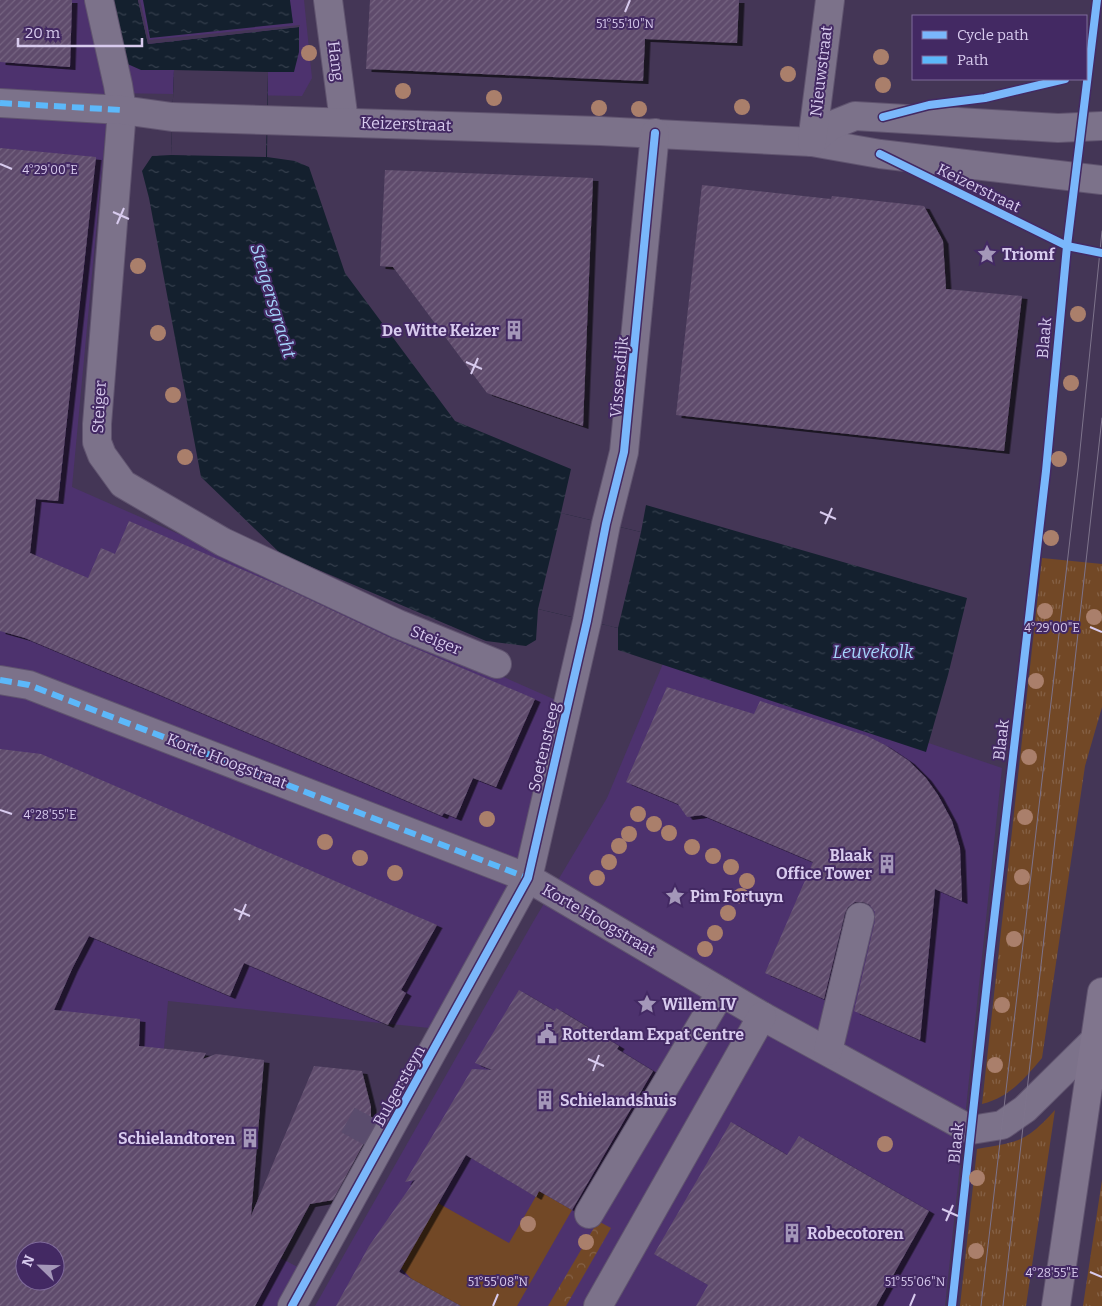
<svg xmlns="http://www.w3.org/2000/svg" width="1102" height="1306" viewBox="0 0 1102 1306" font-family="Bitter,serif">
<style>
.built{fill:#4d326e;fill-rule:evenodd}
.grass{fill:url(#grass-tufts)}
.forest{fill:url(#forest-crowns)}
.garden{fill:#724826}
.water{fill:url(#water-ripples)}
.pier{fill:#443656}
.building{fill:url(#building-hatch);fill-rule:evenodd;filter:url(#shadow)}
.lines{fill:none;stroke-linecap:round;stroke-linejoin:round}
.minor-tunnel{stroke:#5a4c6d;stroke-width:28;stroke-dasharray:28 14;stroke-linecap:butt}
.minor-casing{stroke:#60546f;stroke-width:30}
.major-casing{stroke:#60546f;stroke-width:30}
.minor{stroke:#7c728a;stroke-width:28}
.major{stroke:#80758d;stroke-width:28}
.tram{stroke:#7e748c;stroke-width:1}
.quiet{stroke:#5cb8fa;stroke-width:6;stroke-dasharray:12 6;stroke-linecap:butt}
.cycleway-casing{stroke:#432963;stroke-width:11}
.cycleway{stroke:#7ab7fb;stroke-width:8}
.tree{fill:#aa7f6b}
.ticks{fill:none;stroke:#d8cbee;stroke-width:2}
.labels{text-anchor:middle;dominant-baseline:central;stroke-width:4;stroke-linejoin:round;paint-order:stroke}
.street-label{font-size:16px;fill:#d8cbee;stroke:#432963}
.poi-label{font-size:16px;font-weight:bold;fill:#d8cbee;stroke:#432963;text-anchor:start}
.water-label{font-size:18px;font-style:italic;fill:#a4d5fb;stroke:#432963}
.ticks-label{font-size:12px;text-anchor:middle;fill:#d8cbee;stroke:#432963;stroke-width:4;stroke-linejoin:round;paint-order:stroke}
</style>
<defs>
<pattern id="grass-tufts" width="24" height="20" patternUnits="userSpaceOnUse" patternTransform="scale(1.25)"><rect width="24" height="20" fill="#724826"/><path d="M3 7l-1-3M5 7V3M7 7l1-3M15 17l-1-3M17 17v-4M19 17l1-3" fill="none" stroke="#856146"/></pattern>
<pattern id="forest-crowns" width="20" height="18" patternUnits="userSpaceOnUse" patternTransform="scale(1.25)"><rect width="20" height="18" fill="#724826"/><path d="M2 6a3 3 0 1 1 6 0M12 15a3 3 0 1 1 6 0" fill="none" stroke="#856146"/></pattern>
<pattern id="water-ripples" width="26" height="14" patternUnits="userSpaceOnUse" patternTransform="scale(1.25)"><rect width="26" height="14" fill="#14202e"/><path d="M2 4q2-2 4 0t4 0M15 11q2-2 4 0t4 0" fill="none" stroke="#353f4d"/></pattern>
<pattern id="building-hatch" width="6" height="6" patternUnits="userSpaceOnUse" patternTransform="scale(1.25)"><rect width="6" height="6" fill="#5f4c6c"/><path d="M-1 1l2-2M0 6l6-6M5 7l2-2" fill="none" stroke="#756481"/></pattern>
<filter id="shadow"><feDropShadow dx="5.5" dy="3" stdDeviation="0" flood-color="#0009"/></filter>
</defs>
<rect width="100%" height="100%" fill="#443656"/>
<g class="built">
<path d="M0,0H304L312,78L302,96L109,93L72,487L558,701L532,850L439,1029L168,1001L152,1190L307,1272L288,1306H0ZM25,1251H55V1281H25Z"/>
<path d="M667,654L1002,768L945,1306H315L533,922L607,798Z"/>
</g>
<g class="grass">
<path d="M1042,558L1102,564V707L1085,766L1042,1058C1024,1079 1010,1097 982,1104Z"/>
<path d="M1055,1110L1026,1306H960L977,1149C1019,1142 1026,1142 1055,1110Z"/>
<path d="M1102,1180V1306H1083Z"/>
</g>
<path class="forest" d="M598,1221L611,1228L566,1306H548Z"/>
<path class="garden" d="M539,1191L572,1210L517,1306H417L424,1292L401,1268L438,1203L509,1243Z"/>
<g class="water">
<path d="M108,0H138L148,44L299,27V52L294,72H268L267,157L295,161L309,167L345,273L455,421L571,469L561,513L641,532L646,505L967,598L948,675L926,752L618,650V628L538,609L536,640L526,646L486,641L281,554L201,477L149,198L142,171L152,156L171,155L174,70H141L123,62Z"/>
<path d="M143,0H290L293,23L150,38Z"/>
</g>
<g class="pier">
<path d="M138,0H140L149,40L300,25L299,27L148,44Z"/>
<path d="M174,70L268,72L266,157L171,155Z"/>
<path d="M561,513L641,532L618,628L538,609Z"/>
</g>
<g class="building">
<path d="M0,0H72L70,67L0,62Z"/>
<path d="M370,0H739L737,43L645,39L643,81L366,69Z"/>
<path d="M0,148L96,157L58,501L36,499L30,553L88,578L101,548L115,554L129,521L285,588L391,638L535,699L496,787L473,778L456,818L444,813L442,816L153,692L25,638L0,631Z"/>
<path d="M385,170L593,178L583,426L487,393L393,267L380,266Z"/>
<path d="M702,185L831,199L832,196L924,206L943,241L946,289L1022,296L1004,451L676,415Z"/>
<path d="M667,687L754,714L760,701L867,736L885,745L909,761L926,778L938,795L952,821L960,848L962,901L935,889L920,1040L854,1011L875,921V912L870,905L863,902H855L848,907L845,913L824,999L765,973L813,862L702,815L687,817L678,804L626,782Z"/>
<path d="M0,749L41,754L437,925L401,990L406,993L388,1025L244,963L230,996L89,936L72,969L54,1010L140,1019L139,1046L206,1053L203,1059L216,1054L264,1060L251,1216L314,1066L362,1071L371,1107V1130L333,1200L310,1204L255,1306H0ZM25,1251H55V1281H25Z"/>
<path d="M519,990L555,1011L556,1008L619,1046L617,1049L653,1071L572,1210L539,1191L536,1197L466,1155L399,1272L461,1306H336L369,1246L415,1180L405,1182L472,1069L492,1070L475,1063Z"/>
<path d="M731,1122L787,1155L799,1136L929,1211L876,1306H696L708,1285L654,1254Z"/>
</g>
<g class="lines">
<path class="minor-tunnel" d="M348,1120L385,1140"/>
<defs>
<g id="minor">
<path d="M99,0L118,85L122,110L97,424V442L102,455L123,484L223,542L398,624L497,664"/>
<path d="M328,0L344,121"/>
<path d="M0,103L122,110L172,117L600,131L812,142L880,154L1102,180"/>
<path d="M812,142L830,126L855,116L1058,128L1102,126"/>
<path d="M812,142L830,0"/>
<path d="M0,680L29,685L528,878L762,1016L971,1130L1002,1125L1025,1109L1096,1039"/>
<path d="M828,1051L860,917"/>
<path d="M589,1214L721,992"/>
<path d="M292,1306L528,878L587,621L606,524L624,452L655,133"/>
<path d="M598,1306L762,1016"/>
</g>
<path id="major" d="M1056,1306L1102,992"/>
</defs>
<use href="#minor" class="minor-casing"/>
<use href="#major" class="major-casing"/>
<use href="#minor" class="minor"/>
<use href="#major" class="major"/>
<g class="tram">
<path d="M981,1306L1078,470L1102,231"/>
<path d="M1003,1306L1102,418"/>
</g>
<g class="quiet">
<path d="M0,103L122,110"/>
<path d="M0,680L29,685L528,878"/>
</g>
<defs>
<g id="cycleway">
<path d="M883,117L929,105L985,98L1065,79"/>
<path d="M880,154L1067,246L1102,253"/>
<path d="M292,1306L528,878L587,621L606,524L624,452L655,133"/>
<path d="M952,1306L990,955L1046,471L1067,246L1097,0"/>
</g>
</defs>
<use href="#cycleway" class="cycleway-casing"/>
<use href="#cycleway" class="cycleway"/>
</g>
<g class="tree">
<circle cx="309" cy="53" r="8"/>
<circle cx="881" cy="57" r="8"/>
<circle cx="788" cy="74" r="8"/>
<circle cx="883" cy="85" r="8"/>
<circle cx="403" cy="91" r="8"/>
<circle cx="494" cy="98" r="8"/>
<circle cx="742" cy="107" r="8"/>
<circle cx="599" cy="108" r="8"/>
<circle cx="639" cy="109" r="8"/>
<circle cx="138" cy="266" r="8"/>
<circle cx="1078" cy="314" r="8"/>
<circle cx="158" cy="333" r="8"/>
<circle cx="1071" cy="383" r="8"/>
<circle cx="173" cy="395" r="8"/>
<circle cx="185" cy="457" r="8"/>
<circle cx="1059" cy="459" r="8"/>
<circle cx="1051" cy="538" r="8"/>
<circle cx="1045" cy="611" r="8"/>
<circle cx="1094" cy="617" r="8"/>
<circle cx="1036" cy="681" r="8"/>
<circle cx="1029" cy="757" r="8"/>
<circle cx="638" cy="814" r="8"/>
<circle cx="1025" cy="817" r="8"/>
<circle cx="487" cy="819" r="8"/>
<circle cx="654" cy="824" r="8"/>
<circle cx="669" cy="833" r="8"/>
<circle cx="629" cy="834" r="8"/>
<circle cx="325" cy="842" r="8"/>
<circle cx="619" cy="846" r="8"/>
<circle cx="692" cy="847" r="8"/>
<circle cx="713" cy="856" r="8"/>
<circle cx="360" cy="858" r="8"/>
<circle cx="609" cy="862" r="8"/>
<circle cx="731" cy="867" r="8"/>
<circle cx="395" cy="873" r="8"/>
<circle cx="1022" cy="877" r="8"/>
<circle cx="597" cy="878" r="8"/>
<circle cx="747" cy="881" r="8"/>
<circle cx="741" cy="896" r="8"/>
<circle cx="728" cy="913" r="8"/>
<circle cx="715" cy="933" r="8"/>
<circle cx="1014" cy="939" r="8"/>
<circle cx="705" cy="949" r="8"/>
<circle cx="1002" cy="1005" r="8"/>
<circle cx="995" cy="1065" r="8"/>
<circle cx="885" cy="1144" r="8"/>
<circle cx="977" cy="1178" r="8"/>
<circle cx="528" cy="1224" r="8"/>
<circle cx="586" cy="1242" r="8"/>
<circle cx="976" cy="1251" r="8"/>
</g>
<path class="ticks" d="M625,12L630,0M0,164L12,169M113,212L129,219M117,224L124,208M466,362L482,369M471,374L478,358M820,512L836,519M825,524L832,508M1090,627L1102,632M0,810L12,814M234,909L250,916M239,920L246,904M588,1059L604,1066M593,1071L599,1055M942,1209L958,1216M946,1221L953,1205M1090,1272L1102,1277M493,1306L498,1294M910,1306L915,1294"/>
<defs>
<symbol id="sight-bare" viewBox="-9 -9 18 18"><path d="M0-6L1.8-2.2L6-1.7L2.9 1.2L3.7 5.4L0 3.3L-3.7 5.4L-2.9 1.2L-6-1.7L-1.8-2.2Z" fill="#a497b9" stroke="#432963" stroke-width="2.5" paint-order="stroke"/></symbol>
<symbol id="building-bare" viewBox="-9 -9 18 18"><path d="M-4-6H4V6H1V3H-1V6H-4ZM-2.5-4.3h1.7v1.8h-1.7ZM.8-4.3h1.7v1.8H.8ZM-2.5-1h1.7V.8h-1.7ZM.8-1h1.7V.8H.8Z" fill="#a497b9" stroke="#432963" stroke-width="2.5" paint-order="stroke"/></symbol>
<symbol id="civic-bare" viewBox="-9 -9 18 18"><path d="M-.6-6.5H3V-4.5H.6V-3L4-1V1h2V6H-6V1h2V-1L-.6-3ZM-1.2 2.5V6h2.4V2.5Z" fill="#a497b9" stroke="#432963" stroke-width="2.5" paint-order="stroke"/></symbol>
</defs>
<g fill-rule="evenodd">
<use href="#sight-bare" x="973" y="240" width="28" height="28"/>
<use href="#building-bare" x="500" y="316" width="28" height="28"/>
<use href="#building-bare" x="873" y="850" width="28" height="28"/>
<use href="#sight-bare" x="661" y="882" width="28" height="28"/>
<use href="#sight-bare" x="633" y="990" width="28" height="28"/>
<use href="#civic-bare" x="533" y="1020" width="28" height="28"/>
<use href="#building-bare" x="531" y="1086" width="28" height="28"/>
<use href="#building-bare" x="236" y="1124" width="28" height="28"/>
<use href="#building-bare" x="778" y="1219" width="28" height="28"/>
</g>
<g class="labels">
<g class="street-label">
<text transform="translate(336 61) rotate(83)">Hang</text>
<text transform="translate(821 71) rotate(-83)">Nieuwstraat</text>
<text transform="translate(406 124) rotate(2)">Keizerstraat</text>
<text transform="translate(979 188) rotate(26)">Keizerstraat</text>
<text transform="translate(1044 338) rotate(-85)">Blaak</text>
<text transform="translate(619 377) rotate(-85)">Vissersdijk</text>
<text transform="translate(99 407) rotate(-87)">Steiger</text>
<text transform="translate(436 640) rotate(22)">Steiger</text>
<text transform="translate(1001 740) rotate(-83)">Blaak</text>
<text transform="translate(544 747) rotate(-77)">Soetensteeg</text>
<text transform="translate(227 761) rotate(21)">Korte Hoogstraat</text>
<text transform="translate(599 920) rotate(30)">Korte Hoogstraat</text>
<text transform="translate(399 1086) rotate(-61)">Bulgersteyn</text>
<text transform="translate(956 1143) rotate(-84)">Blaak</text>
</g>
<g class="poi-label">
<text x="1002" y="254">Triomf</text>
<text x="499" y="330" text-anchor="end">De Witte Keizer</text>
<text x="872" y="855" text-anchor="end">Blaak<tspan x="872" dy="18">Office Tower</tspan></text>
<text x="690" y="896">Pim Fortuyn</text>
<text x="662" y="1004">Willem IV</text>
<text x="562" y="1034">Rotterdam Expat Centre</text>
<text x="560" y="1100">Schielandshuis</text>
<text x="235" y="1138" text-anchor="end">Schielandtoren</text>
<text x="807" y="1233">Robecotoren</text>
</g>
<g class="water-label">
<text transform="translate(273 301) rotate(73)">Steigersgracht</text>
<text x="873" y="652">Leuvekolk</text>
</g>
</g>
<g class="ticks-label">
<text x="625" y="28">51°55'10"N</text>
<text x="50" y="174">4°29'00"E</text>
<text x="1052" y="632">4°29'00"E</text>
<text x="50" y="819">4°28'55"E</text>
<text x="1052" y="1277">4°28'55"E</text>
<text x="498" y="1286">51°55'08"N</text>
<text x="915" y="1286">51°55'06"N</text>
</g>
<rect x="912" y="15" width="175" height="65" fill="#432963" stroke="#7f6a9b"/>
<rect x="922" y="31" width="25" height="8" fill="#7ab7fb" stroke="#7f6a9b"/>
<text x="957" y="40" font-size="15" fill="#d8cbee">Cycle path</text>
<rect x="922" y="56" width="25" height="8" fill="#5cb8fa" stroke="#7f6a9b"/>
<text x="957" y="65" font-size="15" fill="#d8cbee">Path</text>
<g transform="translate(40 1266) rotate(293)"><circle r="24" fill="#432963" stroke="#7f6a9b"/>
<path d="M0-4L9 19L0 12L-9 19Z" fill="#a497b9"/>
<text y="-8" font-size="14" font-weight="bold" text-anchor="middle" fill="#d8cbee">N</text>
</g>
<path d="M18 38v8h124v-8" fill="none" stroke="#d8cbee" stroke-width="2.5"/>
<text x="25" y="38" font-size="15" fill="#d8cbee" stroke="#432963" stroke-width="4" paint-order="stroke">20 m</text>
</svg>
